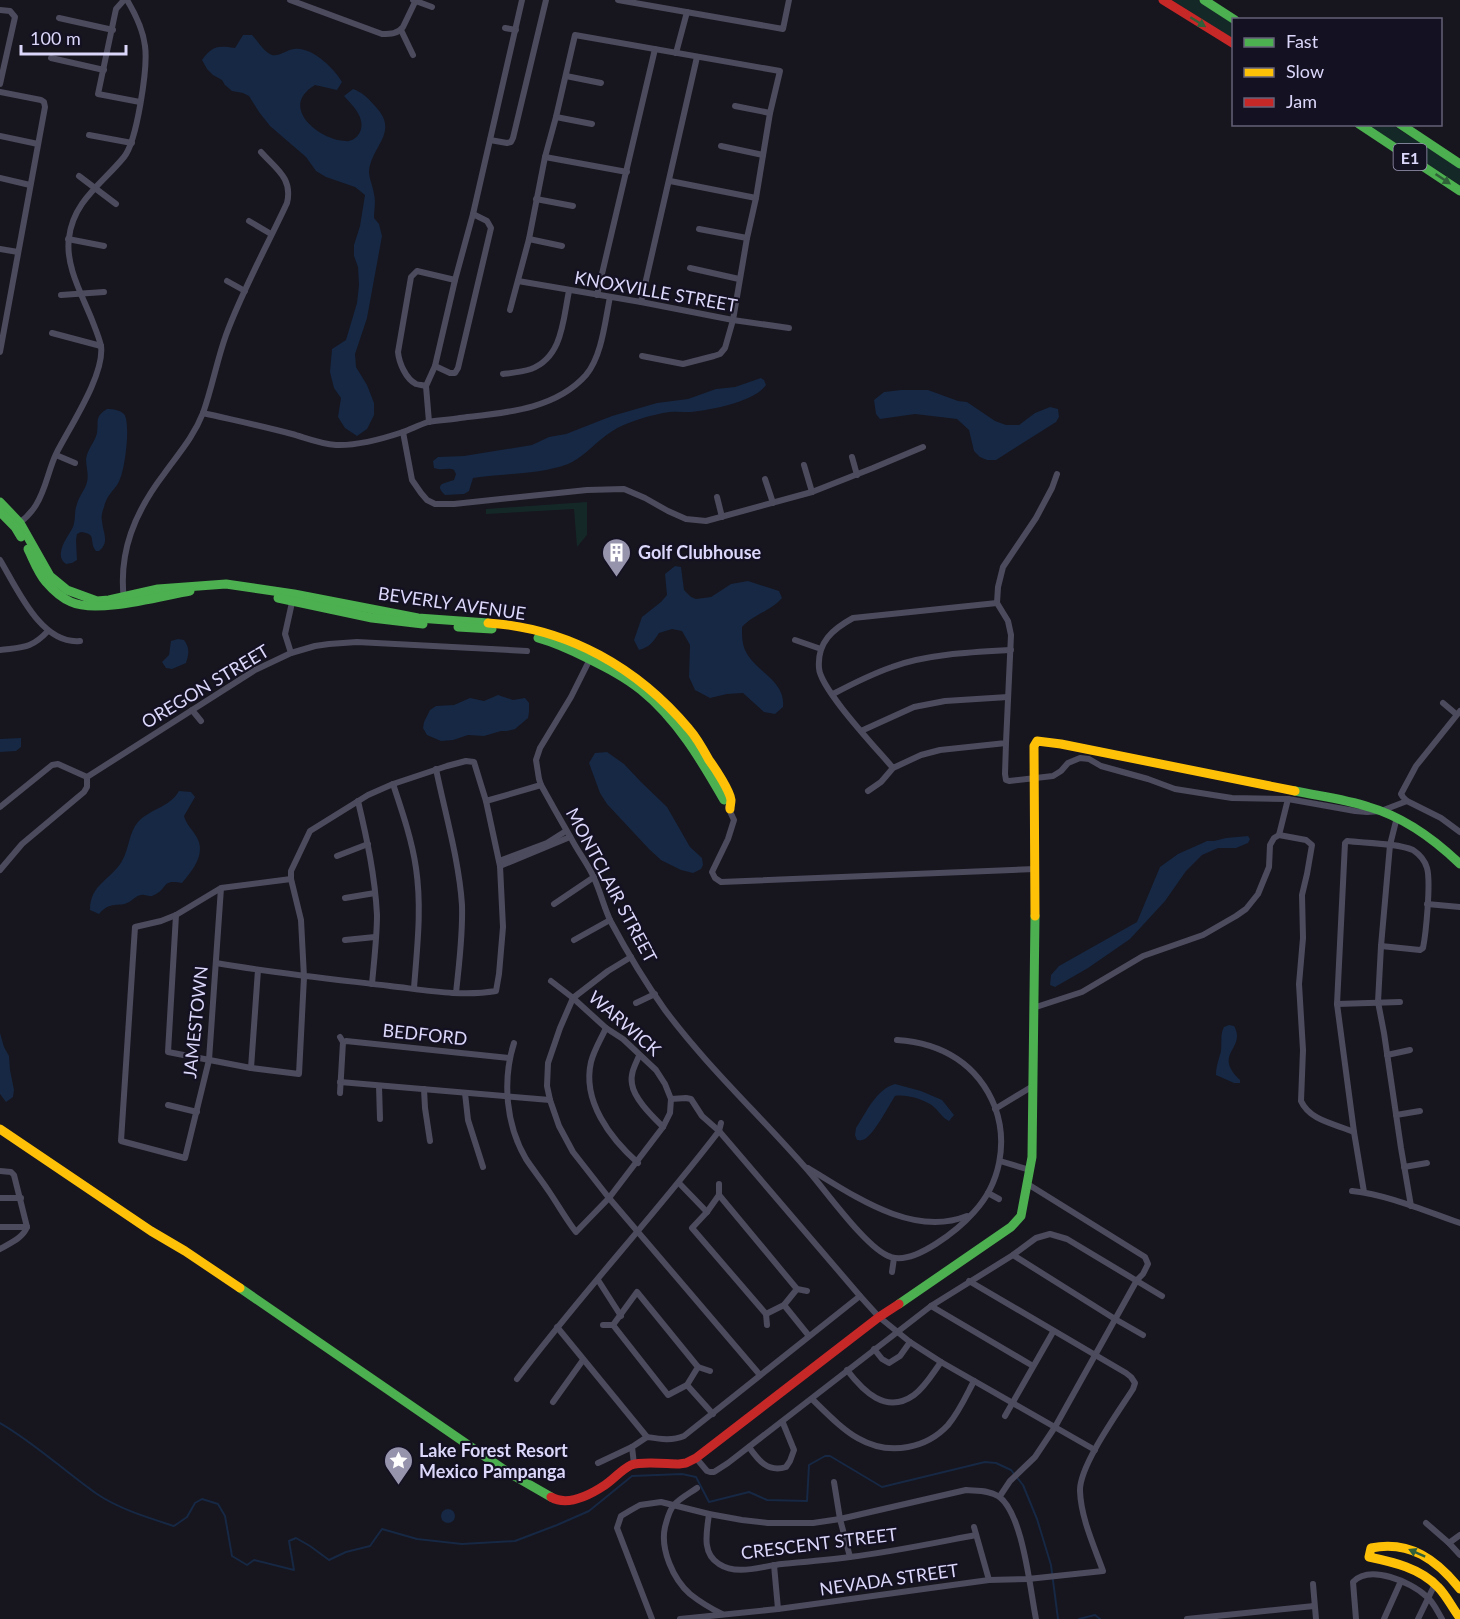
<svg xmlns="http://www.w3.org/2000/svg" width="1460" height="1619" viewBox="0 0 1460 1619" font-family="Lato,sans-serif">
<style>
.green{fill:#152828}
.water{fill:#162843}
.lines{fill:none;stroke-linecap:round;stroke-linejoin:round}
.stream{stroke:#162843;stroke-width:2}
.street{stroke:#4c4b5d;stroke-width:6}
.fast{stroke:#4caf50;stroke-width:9}
.slow{stroke:#ffc107;stroke-width:9}
.jam{stroke:#c62828;stroke-width:9}
.oneway{fill:#306039}
.labels{text-anchor:middle;dominant-baseline:central;stroke-width:4.5;stroke-linejoin:round;paint-order:stroke}
.shield{fill:#141122;stroke:#9f9cb9;stroke-width:1.5}
.shield-label{font-size:16px;font-weight:bold;fill:#dbd7fa}
.street-label{font-size:18px;fill:#dbd7fa;stroke:#141122}
.poi-label{font-size:18px;font-weight:bold;fill:#dbd7fa;stroke:#141122;text-anchor:start}
</style>
<rect width="100%" height="100%" fill="#17151e"/>
<g class="green">
<path d="M1172,0H1198L1233,23V39Z"/>
<path d="M1368,125H1392L1460,168V185Z"/>
<path d="M587,502V535L577,547L574,509L486,514V509Z"/>
</g>
<g class="water">
<path d="M243,35H252C258,41 264,52 272,55C279,57 286,50 294,49C311,46 334,68 342,82L337,90L315,85C278,107 319,140 345,141C351,142 357,138 360,132C366,118 353,106 344,96L353,89C362,92 369,99 375,106C400,132 372,145 369,171C369,179 373,186 374,194C376,202 374,210 374,218L379,224L382,236L367,318L355,354L356,367L367,385L374,403V415L367,429L357,436L345,428L338,417L341,398L334,388L330,372L332,349L346,340L357,303L359,285L358,267L354,256V245L360,226L365,195L355,187L326,177L316,171L306,157L270,126L259,112L249,96L243,93L232,91L225,85L222,80L213,75L207,69L202,60C213,45 218,46 235,48Z"/>
<path d="M761,378L764,380L766,385C754,402 711,410 690,412C681,412 672,411 663,413C644,417 619,424 604,437C592,446 582,458 568,464C538,475 504,473 473,478L469,491L464,494L445,495C433,484 445,483 454,480L456,474L454,470C448,467 442,471 434,468L433,461L438,457L464,456L532,445L549,437L566,434L612,416L657,403L688,399L716,389L735,387Z"/>
<path d="M901,390H928L958,401L967,402L995,421L1006,425H1019L1035,413L1050,407L1058,409L1059,417L1056,422L996,460H987L980,457L974,451L969,430L957,419L915,414L880,419L876,414L874,400L884,392Z"/>
<path d="M107,409C113,409 120,410 124,414C131,423 125,469 120,479C116,490 108,492 104,507C102,512 101,517 102,521C103,533 110,542 99,551H96C88,541 98,534 81,532L77,534L76,540L77,560L72,563L66,564C62,561 60,558 61,552C62,543 69,535 73,527C76,519 74,511 77,504C79,496 85,490 87,482C89,474 86,467 86,459C88,448 95,442 97,433C99,421 94,417 107,409Z"/>
<path d="M675,566L681,567L684,590L691,597L696,599L711,597L731,584L748,581L779,591L782,598C771,611 754,614 742,627C742,635 742,643 745,650C755,672 786,680 783,707L775,714L764,712L743,693L727,694L710,698L695,690L689,677L690,645L682,631L672,629L659,633C653,642 650,647 639,650L634,640L642,617L661,602L667,595L665,574Z"/>
<path d="M178,639L184,640C190,648 189,654 186,663L172,669L166,668L162,662L169,655L171,641Z"/>
<path d="M498,695L513,700L525,698L529,703V712L528,718L515,729L507,731H501L484,736L468,735L453,740L441,741L427,735L423,728L424,722L430,710L436,706L454,705L470,698L484,701Z"/>
<path d="M21,738V747L16,751L0,752V739Z"/>
<path d="M607,752L624,764L641,782L667,807L690,847L702,858L703,865L701,869L693,873L681,870L661,860L649,849L607,804L600,793L589,763L595,753Z"/>
<path d="M179,791L191,792L195,797L184,816C186,824 192,829 196,836C207,853 193,870 182,883C161,879 169,888 154,895C149,898 146,894 141,895C135,896 133,900 129,902C118,908 111,900 99,914L90,910C90,884 111,880 122,861C129,849 129,832 138,822C151,808 169,808 179,791Z"/>
<path d="M1248,836L1250,839L1248,843L1236,848H1218L1202,855L1186,871L1165,901L1130,939L1088,968L1055,987L1050,985L1051,975L1059,966L1137,922L1160,867L1178,854L1207,841H1214L1226,838Z"/>
<path d="M1229,1025L1234,1026C1247,1049 1212,1053 1240,1080V1083H1234L1216,1075C1216,1066 1219,1059 1221,1051C1222,1043 1220,1034 1224,1027Z"/>
<path d="M0,1033L4,1047L9,1056L10,1070L14,1090L13,1097L6,1102L0,1094Z"/>
<path d="M895,1084L921,1091L942,1100L954,1115L949,1121C943,1118 940,1113 935,1108C927,1100 906,1094 895,1096C889,1105 872,1139 862,1140C860,1141 858,1140 857,1140L855,1135L856,1128C866,1113 876,1089 895,1084Z"/>
<circle cx="448" cy="1516" r="7"/>
</g>
<g class="lines">
<g class="stream">
<path d="M0,1423C35,1443 64,1471 97,1494C119,1509 149,1518 174,1526L187,1517L195,1503L202,1499L218,1504L225,1516L232,1556L247,1565L254,1560L294,1570L289,1541L296,1538L310,1546L329,1560L346,1552L370,1546L382,1529L417,1539L462,1544L515,1541L557,1525L589,1511L632,1476L682,1474L696,1477L709,1502L749,1492L767,1500L807,1501L809,1465L825,1456H830L882,1487L985,1462L996,1463L1011,1470L1023,1485L1037,1519L1051,1565L1058,1619"/>
<path d="M1079,1619L1095,1615L1100,1619"/>
</g>
<g class="street">
<path d="M124,0L116,9L98,94L140,102"/>
<path d="M290,0L382,34C390,34 398,34 403,27L416,0"/>
<path d="M413,0L432,7"/>
<path d="M618,0L783,29L789,0"/>
<path d="M0,10L10,11L15,17L0,84"/>
<path d="M59,18L113,30"/>
<path d="M505,28L516,30"/>
<path d="M401,30L413,55"/>
<path d="M676,53L687,12"/>
<path d="M51,58L104,70"/>
<path d="M566,76L601,83"/>
<path d="M0,92L41,100L44,102L45,107L0,352"/>
<path d="M735,106L770,113"/>
<path d="M556,117L592,124"/>
<path d="M89,135L132,143"/>
<path d="M0,136L38,144"/>
<path d="M490,140L507,143L511,142L513,138L546,0"/>
<path d="M721,146L763,155"/>
<path d="M545,157L627,172"/>
<path d="M79,176L116,204"/>
<path d="M0,178L30,185"/>
<path d="M670,181L756,198"/>
<path d="M536,199L573,206"/>
<path d="M249,221L271,234"/>
<path d="M699,229L747,238"/>
<path d="M68,239L104,246"/>
<path d="M529,239L562,246"/>
<path d="M0,249L18,252"/>
<path d="M690,268L739,279"/>
<path d="M227,281L245,291"/>
<path d="M518,281L641,302L733,320L789,328"/>
<path d="M61,295L104,292"/>
<path d="M597,295L655,49"/>
<path d="M641,302L697,57"/>
<path d="M510,310L529,239L545,157L556,117L575,35L780,71L770,113L756,198L747,238L733,320L725,348L720,354L714,356L683,364L642,356"/>
<path d="M52,333L101,346"/>
<path d="M435,366L450,373H455L458,368L491,228L487,221L473,214"/>
<path d="M503,374C512,373 522,372 531,369C563,357 563,319 569,291"/>
<path d="M426,386C423,385 419,385 416,384C406,379 399,363 398,352L411,277L417,271L455,280"/>
<path d="M203,413C233,420 262,426 292,434C306,438 320,444 336,445C358,446 382,439 403,432C411,429 419,425 428,422C438,420 450,420 460,418C503,413 555,410 586,375C602,356 605,321 610,297"/>
<path d="M429,422L426,386L435,366L455,280L473,214L522,0"/>
<path d="M403,432L412,480L421,493L427,500L435,504H454L587,490L624,489L645,498L668,511L686,519L706,521L812,492L873,468L923,447"/>
<path d="M56,455L75,463"/>
<path d="M852,457L857,475"/>
<path d="M804,465L812,492"/>
<path d="M765,479L773,503"/>
<path d="M717,497L722,517"/>
<path d="M18,524C25,519 31,513 36,505C46,489 48,471 56,454C69,428 105,375 101,346C99,337 95,328 92,320C82,295 65,265 69,238C73,201 103,183 124,157C137,141 148,67 145,46C143,29 136,15 127,0"/>
<path d="M0,560C17,588 41,645 80,641"/>
<path d="M124,600C118,552 135,512 164,474C179,453 193,438 203,413C212,388 217,360 226,335C243,289 267,246 287,203C293,178 276,169 261,152"/>
<path d="M997,603L998,587L1003,567L1036,518L1052,488L1057,474"/>
<path d="M795,640L821,649"/>
<path d="M0,650C23,647 31,649 48,631"/>
<path d="M291,653L285,634L293,598"/>
<path d="M591,657L571,697L540,748L536,760L539,779L541,785C551,803 561,821 571,838C578,852 588,864 594,878C601,893 604,908 611,922C627,952 645,982 665,1010C709,1069 763,1118 811,1174C828,1194 869,1251 891,1257C915,1265 959,1229 974,1212C1000,1184 1008,1143 995,1107C978,1064 942,1043 897,1040"/>
<path d="M833,694C852,684 872,674 892,667C926,654 974,652 1011,650"/>
<path d="M1443,703L1456,714"/>
<path d="M192,710L201,721"/>
<path d="M1460,711L1416,766L1401,794L1403,797L1407,801L1441,818L1460,832"/>
<path d="M861,731L914,707L945,701L1008,697"/>
<path d="M1006,743L1005,774L1006,780L1009,781L1053,776L1061,771L1068,763L1080,758L1089,759L1101,766L1148,779L1175,789L1232,798L1288,799L1355,811L1367,812L1381,811L1407,801"/>
<path d="M436,769C445,813 459,860 462,905C463,935 459,964 456,993"/>
<path d="M87,777L255,670L291,653L315,646L329,644L357,642L527,651"/>
<path d="M393,784C402,811 412,840 416,868C422,909 417,948 414,988"/>
<path d="M868,791L881,782L893,768L921,755L940,750L1006,743L1011,635L1008,621L997,603L853,618C833,629 817,642 819,668C820,689 877,749 893,768"/>
<path d="M358,801C367,839 375,876 377,915C377,937 374,961 372,984"/>
<path d="M486,801L541,785"/>
<path d="M0,807L52,765L58,764L87,777"/>
<path d="M728,807L734,820L728,839L712,872L715,878L721,882L1035,869"/>
<path d="M1397,817L1390,845L1381,946L1378,1002L1384,1033L1401,1148L1411,1206"/>
<path d="M1279,835L1306,840L1312,845L1307,874L1302,895L1303,938L1299,984L1303,1050L1301,1101C1310,1121 1336,1124 1354,1132"/>
<path d="M337,856L368,844"/>
<path d="M499,861L547,843L566,831"/>
<path d="M500,866L570,837"/>
<path d="M0,870L22,844L84,792L87,787V777"/>
<path d="M221,888L209,1060L185,1158L121,1141L135,927L161,921L176,915L221,888L291,879"/>
<path d="M345,898L375,893"/>
<path d="M554,904L594,877"/>
<path d="M1427,904L1460,907"/>
<path d="M176,915L168,1052L251,1068L299,1074L304,977L301,920L291,879V871L310,831L368,795L393,784L447,766L466,761L474,762L486,801L500,866L503,927L499,974L496,991C461,997 425,990 390,986C332,979 274,973 216,963"/>
<path d="M345,940L375,937"/>
<path d="M574,940L610,920"/>
<path d="M631,957L608,971L573,998L560,1028L548,1063L547,1086L550,1100L559,1126L573,1152L609,1198L760,1375"/>
<path d="M636,1003L655,994"/>
<path d="M1337,1004L1400,1002"/>
<path d="M1033,1008L1082,992L1143,956L1203,935L1236,916L1246,909L1258,894L1269,867L1270,845L1274,838L1279,835L1288,799"/>
<path d="M606,1028C601,1039 594,1050 591,1062C582,1101 610,1138 638,1163"/>
<path d="M340,1037L343,1042L346,1041L509,1058"/>
<path d="M514,1043C502,1081 506,1125 526,1159C534,1171 543,1182 550,1193C558,1205 565,1217 573,1228L576,1232L609,1198L663,1127L670,1113L671,1099L665,1084L656,1070L623,1039L606,1028L573,998L551,981"/>
<path d="M1387,1055L1410,1050"/>
<path d="M639,1056C635,1065 630,1074 632,1084C634,1099 653,1117 663,1127"/>
<path d="M251,1068L258,970"/>
<path d="M340,1082L550,1100"/>
<path d="M379,1086L380,1119"/>
<path d="M424,1089L425,1108L430,1141"/>
<path d="M340,1093L343,1042"/>
<path d="M465,1093L468,1120L483,1167"/>
<path d="M671,1099L686,1098L691,1099L702,1116L719,1131L860,1296L879,1317L910,1342L941,1362L1095,1450"/>
<path d="M168,1105L197,1112"/>
<path d="M995,1109L1033,1086"/>
<path d="M1396,1115L1420,1111"/>
<path d="M1000,1161L1030,1170"/>
<path d="M1404,1167L1427,1163"/>
<path d="M808,1168C853,1195 912,1238 967,1216"/>
<path d="M0,1171L11,1172L14,1175L27,1227C23,1238 10,1243 0,1249"/>
<path d="M679,1183L707,1212"/>
<path d="M719,1184V1195"/>
<path d="M1352,1191C1389,1195 1425,1211 1460,1223"/>
<path d="M1364,1192L1354,1132L1337,1004L1345,843L1347,841C1364,843 1398,843 1413,850C1419,854 1425,861 1427,868C1431,882 1426,933 1423,948L1420,950L1381,946"/>
<path d="M988,1193L999,1199"/>
<path d="M719,1195L797,1289L784,1305L766,1314L692,1228L707,1212Z"/>
<path d="M0,1198H21"/>
<path d="M0,1227H27"/>
<path d="M1013,1255L1115,1319L1143,1335"/>
<path d="M892,1272L894,1258"/>
<path d="M598,1280L621,1316"/>
<path d="M797,1289L807,1291"/>
<path d="M637,1292L698,1367L687,1385L668,1395L613,1325Z"/>
<path d="M784,1305L809,1336"/>
<path d="M931,1306L1033,1366"/>
<path d="M766,1314L767,1325"/>
<path d="M603,1325H613"/>
<path d="M557,1327L647,1437"/>
<path d="M874,1349L882,1359L889,1363L900,1356L910,1342"/>
<path d="M698,1367L710,1371"/>
<path d="M847,1370C863,1391 886,1415 914,1395C925,1387 933,1373 941,1362"/>
<path d="M517,1379C581,1294 654,1216 719,1131L721,1123"/>
<path d="M687,1385L713,1414"/>
<path d="M812,1399C840,1426 865,1455 908,1447C924,1444 937,1437 948,1425C959,1412 966,1396 974,1381"/>
<path d="M553,1402L583,1360"/>
<path d="M1005,1416L1053,1332"/>
<path d="M632,1447L634,1464"/>
<path d="M749,1447C758,1460 768,1473 786,1467L790,1461L794,1450L783,1423"/>
<path d="M696,1458L707,1471L710,1472H714L728,1463L931,1306L1013,1255L1036,1238L1050,1234L1067,1239L1162,1296"/>
<path d="M598,1463L632,1447L647,1437C660,1439 672,1441 684,1436L860,1296"/>
<path d="M834,1482L840,1519L850,1557"/>
<path d="M697,1488C690,1493 680,1498 674,1505C669,1510 667,1520 665,1527C660,1549 673,1579 690,1594C700,1602 710,1608 722,1614"/>
<path d="M1000,1496L1010,1481L1035,1457L1055,1427L1137,1280L1143,1274L1148,1264L1145,1257L1026,1183"/>
<path d="M709,1514C707,1531 701,1553 719,1564C737,1576 762,1566 782,1564C804,1562 827,1560 850,1557C892,1552 934,1543 976,1535"/>
<path d="M1426,1523L1449,1543L1460,1555"/>
<path d="M974,1527L989,1580"/>
<path d="M1449,1543L1460,1535"/>
<path d="M774,1565L778,1609"/>
<path d="M1313,1584L1316,1619"/>
<path d="M652,1619L617,1528L621,1516L631,1510L640,1505L661,1502L709,1514L742,1520L768,1523H813L840,1519L966,1490C977,1491 989,1490 998,1496C1023,1512 1030,1590 1036,1619"/>
<path d="M680,1619L778,1609L989,1580L1028,1579L1103,1571C1094,1546 1081,1518 1080,1491C1079,1466 1119,1411 1133,1389L1135,1383L1131,1377L1126,1373L969,1281"/>
<path d="M1187,1619L1314,1606"/>
<path d="M1356,1619L1353,1582C1370,1564 1411,1582 1426,1596C1433,1601 1437,1611 1442,1619"/>
<path d="M1384,1619L1401,1581"/>
<path d="M1418,1619L1435,1584"/>
</g>
<g class="fast">
<path d="M1204,0L1235,20"/>
<path d="M1359,124L1460,191"/>
<path d="M1400,124L1460,164"/>
<path d="M0,502L20,523L50,576L67,590L97,601L109,600L158,589L226,584L294,594L418,618L488,623"/>
<path d="M0,512L15,527L21,537"/>
<path d="M28,549C33,559 38,573 46,582C52,589 62,598 71,602C97,614 161,596 190,591"/>
<path d="M278,598L372,618L423,624"/>
<path d="M458,627L492,629"/>
<path d="M538,638C556,643 573,651 589,659C607,668 625,677 641,690C677,719 701,760 724,800"/>
<path d="M1295,791C1319,796 1345,799 1369,807C1404,817 1434,839 1460,864"/>
<path d="M240,1288L509,1473L551,1497"/>
<path d="M899,1304L1011,1227L1021,1216L1032,1157L1035,916"/>
</g>
<g class="slow">
<path d="M488,623C568,628 638,668 689,729C697,738 703,749 709,760C715,768 730,791 731,800C731,803 730,806 730,809"/>
<path d="M1035,916L1034,746L1037,741L1061,744L1295,791"/>
<path d="M0,1129L151,1231L185,1251L240,1288"/>
<path d="M1460,1589C1437,1560 1410,1540 1371,1548L1369,1557C1393,1562 1420,1568 1438,1587C1447,1596 1452,1608 1460,1618"/>
</g>
<g class="jam">
<path d="M1163,0L1234,44"/>
<path d="M551,1497C568,1507 590,1495 605,1485C614,1479 621,1470 631,1465C642,1461 667,1464 679,1464L686,1463L696,1458L879,1317L899,1304"/>
</g>
</g>
<defs><path id="oneway-solid" d="M-6-.8H1V-3.2L6.5 0L1 3.2V.8H-6Z" transform="scale(1.5)"/></defs>
<g class="oneway">
<use href="#oneway-solid" transform="translate(1198 22) rotate(32)"/>
<use href="#oneway-solid" transform="translate(1443 179) rotate(34)"/>
<use href="#oneway-solid" transform="translate(1417 1553) rotate(-156)"/>
</g>
<defs>
<symbol id="building-pin" viewBox="-11 -11 22 30"><path d="M0 17L-7.5 6A9.5 9.5 0 1 1 7.5 6Z" fill="#9693ad" stroke="#141122"/><path d="M-4-6H4V6H1V3H-1V6H-4ZM-2.5-4.3h1.7v1.8h-1.7ZM.8-4.3h1.7v1.8H.8ZM-2.5-1h1.7V.8h-1.7ZM.8-1h1.7V.8H.8Z" fill="#fff"/></symbol>
<symbol id="sight-pin" viewBox="-11 -11 22 30"><path d="M0 17L-7.5 6A9.5 9.5 0 1 1 7.5 6Z" fill="#9693ad" stroke="#141122"/><path d="M0-6L1.8-2.2L6-1.7L2.9 1.2L3.7 5.4L0 3.3L-3.7 5.4L-2.9 1.2L-6-1.7L-1.8-2.2Z" fill="#fff"/></symbol>
</defs>
<g fill-rule="evenodd">
<use href="#building-pin" x="600" y="536" width="33" height="45"/>
<use href="#sight-pin" x="382" y="1444" width="33" height="45"/>
</g>
<g class="labels">
<rect class="shield" x="1393.5" y="144" width="33" height="26" rx="4.5"/>
<g class="shield-label">
<text x="1410" y="157">E1</text>
</g>
<g class="street-label">
<text transform="translate(656 291) rotate(10)">KNOXVILLE STREET</text>
<text transform="translate(452 603) rotate(8)">BEVERLY AVENUE</text>
<text transform="translate(205 686) rotate(-31)">OREGON STREET</text>
<text transform="translate(612 885) rotate(62)">MONTCLAIR STREET</text>
<text transform="translate(195 1022) rotate(-84)">JAMESTOWN</text>
<text transform="translate(625 1023) rotate(41)">WARWICK</text>
<text transform="translate(425 1034) rotate(6)">BEDFORD</text>
<text transform="translate(819 1543) rotate(-7)">CRESCENT STREET</text>
<text transform="translate(889 1579) rotate(-8)">NEVADA STREET</text>
</g>
<g class="poi-label">
<text x="638" y="552">Golf Clubhouse</text>
<text x="419" y="1450">Lake Forest Resort<tspan x="419" dy="21">Mexico Pampanga</tspan></text>
</g>
</g>
<rect x="1232" y="18" width="210" height="108" fill="#141122" stroke="#646078" stroke-width="1.5"/>
<rect x="1244" y="38" width="30" height="9" fill="#4caf50" stroke="#646078" stroke-width="1.5"/>
<text x="1286" y="48" font-size="18" fill="#dbd7fa">Fast</text>
<rect x="1244" y="68" width="30" height="9" fill="#ffc107" stroke="#646078" stroke-width="1.5"/>
<text x="1286" y="78" font-size="18" fill="#dbd7fa">Slow</text>
<rect x="1244" y="98" width="30" height="9" fill="#c62828" stroke="#646078" stroke-width="1.5"/>
<text x="1286" y="108" font-size="18" fill="#dbd7fa">Jam</text>
<path d="M21 45v9h105v-9" fill="none" stroke="#dbd7fa" stroke-width="3"/>
<text x="30" y="45" font-size="18" fill="#dbd7fa" stroke="#141122" stroke-width="4.5" paint-order="stroke">100 m</text>
</svg>
